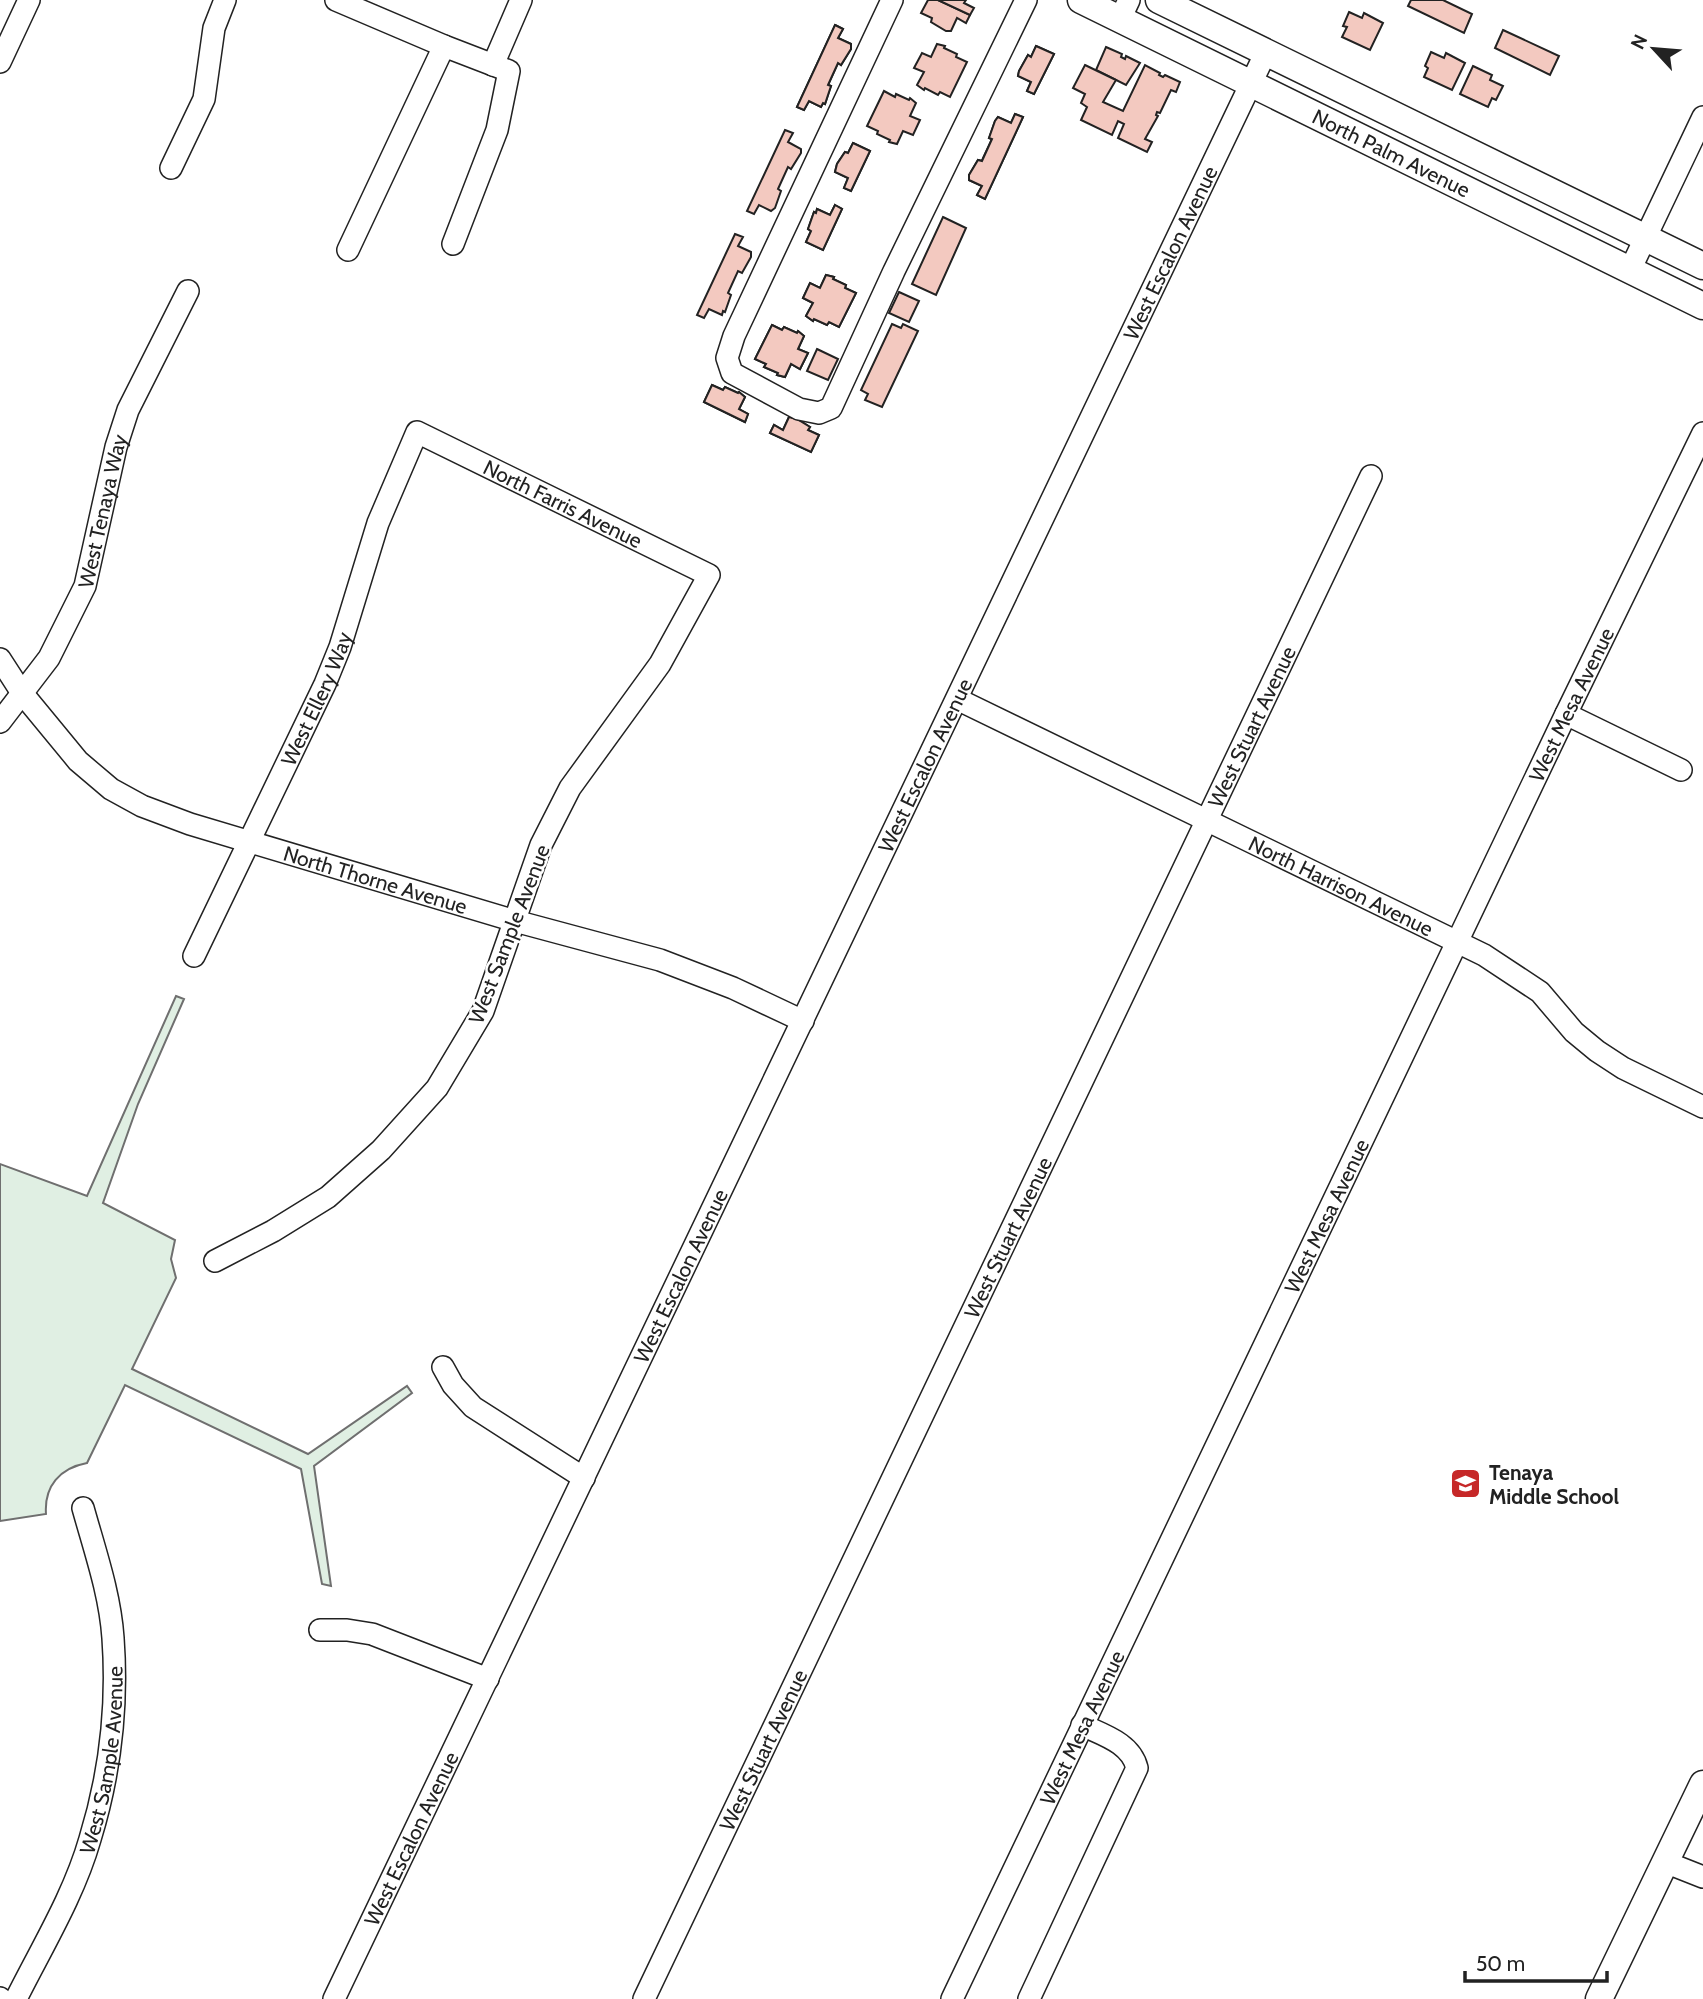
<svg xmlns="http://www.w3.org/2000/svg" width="1703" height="1999" viewBox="0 0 1703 1999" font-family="Cabin,sans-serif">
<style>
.green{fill:#e0efe3;stroke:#6f6f6f;stroke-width:2}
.building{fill:#f3c9c0;stroke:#222;stroke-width:2}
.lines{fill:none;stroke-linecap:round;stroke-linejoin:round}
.minor-casing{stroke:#222;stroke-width:24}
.major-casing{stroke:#222;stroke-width:29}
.minor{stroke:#fff;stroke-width:21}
.major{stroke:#fff;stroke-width:26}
.labels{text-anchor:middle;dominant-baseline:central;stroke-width:5;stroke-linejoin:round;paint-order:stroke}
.street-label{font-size:21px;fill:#222;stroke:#fff}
.poi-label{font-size:21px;font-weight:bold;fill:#222;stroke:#fff;text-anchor:start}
</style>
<rect width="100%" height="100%" fill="#fff"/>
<path class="green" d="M176,996L184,999L138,1104L103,1203L175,1240L171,1259L176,1278L132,1369L308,1454L407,1386L412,1393L314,1466L331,1586L322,1584L301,1469L125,1385L87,1463C60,1468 44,1486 46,1514L0,1521V1164L87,1196Z"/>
<g class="building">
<path d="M928,0H938L970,15L966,23L957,18L951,31H946L931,22L932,18L921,13Z"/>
<path d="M938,0H966L964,3L974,8L970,15Z"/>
<path d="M1411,0H1443L1472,14L1464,33L1408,6Z"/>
<path d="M1349,12L1362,18L1364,13L1383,23L1370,50L1342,37L1347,27L1343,26Z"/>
<path d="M835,25L843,29L838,38L851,44V49L841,65L838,63L828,85L831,86L825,104L823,103L821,107L809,101L804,110L797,107Z"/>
<path d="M835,25L843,29L838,38L851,44V49L841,65L838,63L828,85L831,86L825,104L823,103L821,107L809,101L804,110L797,107Z"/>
<path d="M1503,30L1559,56L1550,75L1495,48Z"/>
<path d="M937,44L945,46L944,48L957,54L956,57L967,62L950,97L940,92L938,95L925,88L924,90L917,85L924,72L914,68L922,53L931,57Z"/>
<path d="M1036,46L1054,54L1034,94L1027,91L1031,82L1018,76L1019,71L1028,55L1031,57Z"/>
<path d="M1036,46L1054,54L1034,94L1027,91L1031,82L1018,76L1019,71L1028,55L1031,57Z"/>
<path d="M1106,47L1122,54L1121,57L1125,59L1126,56L1140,63L1126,85L1096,70Z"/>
<path d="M1431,52L1444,58L1446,53L1465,63L1452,90L1424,77L1428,68L1425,66Z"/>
<path d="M1085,65L1116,80L1103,102L1123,111L1145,65L1160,73L1159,75L1163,77L1165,75L1180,82L1176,92L1171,90L1160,113L1157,112L1156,115L1158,116L1145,139L1152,142L1147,152L1118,138L1124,124L1118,121L1112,135L1081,120L1087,107L1081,103L1085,94L1073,88Z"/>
<path d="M1473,66L1492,75L1490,80L1503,86L1496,100L1492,98L1488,107L1460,94Z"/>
<path d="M884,91L895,97L896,94L909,100L910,98L916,103L910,116L920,120L913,135L903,131L897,144L889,142L890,140L877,134L878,131L867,126Z"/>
<path d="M1015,114L1023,117L985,199L977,195L982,186L969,180V175L978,160L982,161L983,158L992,139L989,138L995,121L998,117L1011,123Z"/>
<path d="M1015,114L1023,117L985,199L977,195L982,186L969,180V175L978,160L982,161L992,139L989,138L995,121L998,117L1011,123Z"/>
<path d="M785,130L793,133L788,142L801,149V153L791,169L788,167L778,189L781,191L775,208L771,211L759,205L754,214L747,211Z"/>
<path d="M853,143L870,151L851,191L844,188L848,178L835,172L837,164L845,152L848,153Z"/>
<path d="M853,143L870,151L851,191L844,188L848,178L835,172L837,164L845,152L848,153Z"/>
<path d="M835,205L842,209L823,250L806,242L811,231L808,229L814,212L816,213L817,209L830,215Z"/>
<path d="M835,205L842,209L823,250L806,242L811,231L808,229L814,212L816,213L817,209L830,215Z"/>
<path d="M943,217L966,228L936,295L912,284Z"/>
<path d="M735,234L743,237L738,246L751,252V257L742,273L738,271L728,293L731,295L725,312L723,311L722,315L709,309L704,318L697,315Z"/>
<path d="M826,275L834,277L833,279L846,285L845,288L856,293L839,327L829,322L827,325L814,319L813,321L806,316L813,303L803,298L810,283L820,288Z"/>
<path d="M826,275L834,277L833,279L846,285L845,288L856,293L839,327L829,322L827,325L814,319L813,321L806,316L813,303L803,298L810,283L820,288Z"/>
<path d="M899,292L919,301L909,322L889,313Z"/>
<path d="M892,324L901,328L903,324L918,331L882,407L865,400L868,394L861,390Z"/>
<path d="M772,325L782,330L784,327L797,333L798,331L804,336L798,349L808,353L800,369L791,364L785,377L777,375L778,373L764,367L766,364L755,359Z"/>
<path d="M772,325L782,330L784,327L797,333L798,331L804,336L798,349L808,353L800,369L791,364L785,377L777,375L778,373L764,367L766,364L755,359Z"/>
<path d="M817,349L838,359L828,380L807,371Z"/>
<path d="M712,385L723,390L725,387L738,393L739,392L745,397L739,409L748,414L745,422L704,402Z"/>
<path d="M712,385L723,390L725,387L738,393L739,392L745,397L739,409L748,414L745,422L704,402Z"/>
<path d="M789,417L797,419L810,427L808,430L819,435L811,452L770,433L774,425L783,430Z"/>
<path d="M789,417L797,419L810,427L808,430L819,435L811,452L770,433L774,425L783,430Z"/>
</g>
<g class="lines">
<defs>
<g id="minor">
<path d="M336,0L444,46"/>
<path d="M892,0L734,336L727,358L732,373L799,409L819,413L831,408L894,271L1026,0"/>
<path d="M1120,19L1129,0"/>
<path d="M0,62L29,0"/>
<path d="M493,65L521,0"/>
<path d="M171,168L204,99L214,28L225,0"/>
<path d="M348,250L444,46L509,71L497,130L453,244"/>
<path d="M1630,270L1703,117"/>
<path id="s1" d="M0,659L22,693L78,761L111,789L142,806L190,824L515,921L660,960L733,988L803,1021"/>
<path id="s2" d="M957,699L1484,955L1540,992L1574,1032L1597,1051L1623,1068L1703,1107"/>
<path d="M1566,714L1681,770"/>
<path id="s3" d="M0,722L49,658L85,586L116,447L128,410L188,291"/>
<path id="s4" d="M194,956L325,684L340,647L378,523L417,432L709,575L660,664L570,788L541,845L483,1011L437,1088L381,1150L328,1197L273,1231L215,1261"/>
<path d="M443,1367L453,1385L473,1407L584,1478"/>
<path d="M320,1630H347L372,1634L488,1679"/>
<path d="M1665,1862L1703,1877"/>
<path d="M0,1998L1,1999"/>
<path id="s5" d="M16,1999C42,1947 74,1895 90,1839C110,1774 118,1707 113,1638C110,1594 95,1551 83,1508"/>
<path id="s6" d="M334,1999L1266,52"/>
<path id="s7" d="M644,1999L1371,476"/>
<path id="s8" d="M952,1999L1566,714L1703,433"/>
<path d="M1029,1999L1137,1768C1131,1743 1103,1735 1082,1725"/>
</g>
<g id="major">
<path id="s9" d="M1081,0L1703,306"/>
<path d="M1159,0L1703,266"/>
<path d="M1599,1999L1703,1784"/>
</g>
</defs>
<use href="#minor" class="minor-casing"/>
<use href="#major" class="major-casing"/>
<use href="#minor" class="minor"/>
<use href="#major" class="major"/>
</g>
<defs>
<symbol id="school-square" viewBox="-11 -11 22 22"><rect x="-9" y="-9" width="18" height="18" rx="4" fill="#c62828" stroke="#fff"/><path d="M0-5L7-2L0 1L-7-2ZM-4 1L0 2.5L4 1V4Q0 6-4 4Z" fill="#fff"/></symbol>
</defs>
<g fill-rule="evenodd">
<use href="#school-square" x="1448" y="1466" width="35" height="35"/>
</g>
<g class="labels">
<g class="street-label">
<text stroke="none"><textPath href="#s9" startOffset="346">North Palm Avenue</textPath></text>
<text stroke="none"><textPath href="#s6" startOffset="1936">West Escalon Avenue</textPath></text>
<text stroke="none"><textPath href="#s4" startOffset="733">North Farris Avenue</textPath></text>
<text stroke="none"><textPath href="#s3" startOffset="238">West Tenaya Way</textPath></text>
<text stroke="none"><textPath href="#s4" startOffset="285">West Ellery Way</textPath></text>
<text stroke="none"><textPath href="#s8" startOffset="1435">West Mesa Avenue</textPath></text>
<text stroke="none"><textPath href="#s7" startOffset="1410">West Stuart Avenue</textPath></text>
<text stroke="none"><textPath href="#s6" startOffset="1368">West Escalon Avenue</textPath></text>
<text stroke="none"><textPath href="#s1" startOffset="452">North Thorne Avenue</textPath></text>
<text stroke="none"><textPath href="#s2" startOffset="427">North Harrison Avenue</textPath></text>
<text transform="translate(509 934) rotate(-69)">West Sample Avenue</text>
<text stroke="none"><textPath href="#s8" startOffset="868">West Mesa Avenue</textPath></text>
<text stroke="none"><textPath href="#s7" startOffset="844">West Stuart Avenue</textPath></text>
<text stroke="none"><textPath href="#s6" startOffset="802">West Escalon Avenue</textPath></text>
<text stroke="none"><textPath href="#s8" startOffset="301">West Mesa Avenue</textPath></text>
<text stroke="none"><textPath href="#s7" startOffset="276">West Stuart Avenue</textPath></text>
<text stroke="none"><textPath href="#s5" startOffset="257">West Sample Avenue</textPath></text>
<text stroke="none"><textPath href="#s6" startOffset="178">West Escalon Avenue</textPath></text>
</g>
<g class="poi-label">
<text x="1489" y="1472">Tenaya<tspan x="1489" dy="24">Middle School</tspan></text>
</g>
</g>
<g transform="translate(1654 49) rotate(296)" stroke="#ffffff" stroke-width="5" paint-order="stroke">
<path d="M0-5L12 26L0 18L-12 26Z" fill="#222222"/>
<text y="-10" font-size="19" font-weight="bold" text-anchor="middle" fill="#222222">N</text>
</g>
<path d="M1465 1971v10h142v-10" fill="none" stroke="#222222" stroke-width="3.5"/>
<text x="1476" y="1971" font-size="21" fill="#222222" stroke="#ffffff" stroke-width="5" paint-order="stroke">50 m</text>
</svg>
